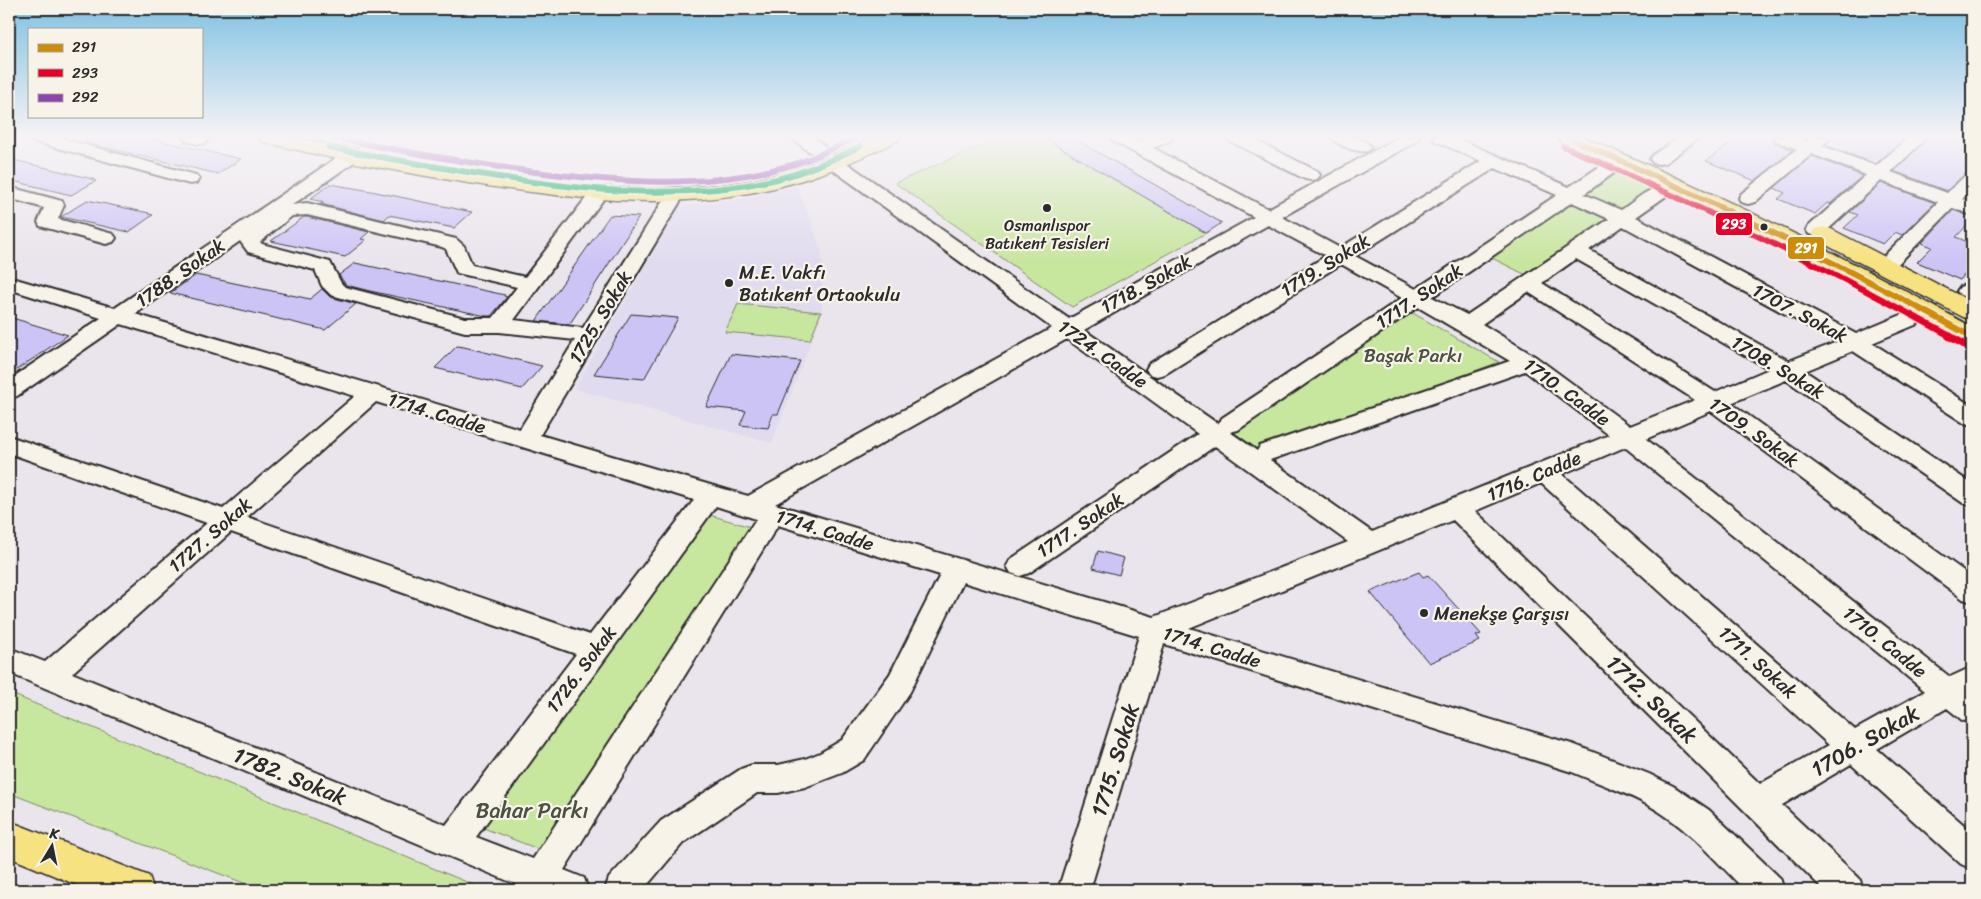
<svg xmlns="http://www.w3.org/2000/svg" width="1981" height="899" viewBox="0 0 1981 899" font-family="Sriracha,sans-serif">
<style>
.built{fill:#e1dbef}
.green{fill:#c7e69e;stroke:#798864}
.building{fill:#cdc4f6;stroke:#2b2b2b}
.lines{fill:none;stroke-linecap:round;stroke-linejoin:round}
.minor-casing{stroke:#2b2b2b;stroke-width:4}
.major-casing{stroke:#2b2b2b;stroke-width:3}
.minor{fill:#f7f3e8;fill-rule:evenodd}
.major{fill:#f7e281;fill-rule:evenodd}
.bus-1-casing{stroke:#f7f3e8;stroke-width:9}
.bus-2-far1-casing{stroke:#f7f3e8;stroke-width:9}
.bus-2-casing{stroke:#f7f3e8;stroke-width:11}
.bus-3-casing{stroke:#f7f3e8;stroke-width:9}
.bus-4-casing{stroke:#f7f3e8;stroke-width:9}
.bus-1{stroke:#ce8d09;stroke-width:6}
.bus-2-far1{stroke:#e4002b;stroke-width:6}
.bus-2{stroke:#e4002b;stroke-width:8}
.bus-3{stroke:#8e44ad;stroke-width:6}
.bus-4{stroke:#00a651;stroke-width:6}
.poi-dot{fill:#2b2b2b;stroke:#f7f3e8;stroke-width:2}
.labels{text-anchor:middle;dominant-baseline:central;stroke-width:4.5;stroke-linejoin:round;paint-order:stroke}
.far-poi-label{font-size:16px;fill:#2b2b2b;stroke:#f7f3e8}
.street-label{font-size:19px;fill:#2b2b2b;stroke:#f7f3e8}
.poi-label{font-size:19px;fill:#2b2b2b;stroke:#f7f3e8;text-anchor:start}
.park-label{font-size:19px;fill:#4a5042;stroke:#f7f3e8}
.near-street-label{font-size:22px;fill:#2b2b2b;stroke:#f7f3e8}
.near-park-label{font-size:22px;fill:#4a5042;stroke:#f7f3e8}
.line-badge{stroke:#f7f3e8;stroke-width:2}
.badge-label{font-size:14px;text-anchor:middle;font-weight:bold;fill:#fff}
</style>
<rect width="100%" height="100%" fill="#eae5ec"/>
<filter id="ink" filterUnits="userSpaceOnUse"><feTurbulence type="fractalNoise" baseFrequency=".02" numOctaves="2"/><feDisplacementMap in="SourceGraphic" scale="10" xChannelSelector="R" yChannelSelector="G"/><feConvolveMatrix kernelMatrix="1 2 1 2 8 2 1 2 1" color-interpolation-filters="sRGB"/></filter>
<g filter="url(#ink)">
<path class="built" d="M797,185L822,253V314L772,443L574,389L680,206L739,199Z"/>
<g class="green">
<path d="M1001,137H1042L1206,233L1072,307L895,183Z"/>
<path d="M1614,169L1656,188L1530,277L1486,255Z"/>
<path d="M738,304L821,312L810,340L725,332Z"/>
<path d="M1411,312L1499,362L1260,451L1232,431Z"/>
<path d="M703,513L754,528L543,851L481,827Z"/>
<path d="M9,693L486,890H262L9,793Z"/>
</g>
<g class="building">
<path d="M86,137H143L241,159L218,174L86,143Z"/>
<path d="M1042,137H1071L1222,223L1206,233Z"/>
<path d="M1739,137H1772L1775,143L1793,150L1755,181L1706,161Z"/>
<path d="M1829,137H1907L1876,164L1825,145L1830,140Z"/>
<path d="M1929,137H1953L1972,144V172L1965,174L1947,191L1894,171Z"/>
<path d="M1812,156L1862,176L1830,204L1827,203L1815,214L1778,199L1785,193L1774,188Z"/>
<path d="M9,159L93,179H92L96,181L71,195L9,180Z"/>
<path d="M1881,183L1935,203L1902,235L1895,232L1883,244L1844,228L1858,215L1850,212Z"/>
<path d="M330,184L371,191L472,212L454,228L389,215L384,220L321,204L324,202L310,199Z"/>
<path d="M87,200L149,213L148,214L153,215L129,232L61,217Z"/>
<path d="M1953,210L1972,217V220L1956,237L1972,244V266L1960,280L1917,262L1932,247L1922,243Z"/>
<path d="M610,215L639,217L571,322L568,324L536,321Z"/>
<path d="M304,217H307L369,232L361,239L366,240L345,257L271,241Z"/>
<path d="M355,263L505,295L504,296L507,297L491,316H486L370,291L346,285L339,275Z"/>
<path d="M196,275L310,299L322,289L330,297L356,304L325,330L170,293Z"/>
<path d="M631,314L678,318L644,379L594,374Z"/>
<path d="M9,317L68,335L9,375Z"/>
<path d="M457,346L464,347L542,366L522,389L435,368Z"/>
<path d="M731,354L800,361L778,414H773L768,428L740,425L746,411L706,407Z"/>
<path d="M1098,551L1124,558L1119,575L1093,568Z"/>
<path d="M1419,572L1423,577L1428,575L1481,634L1476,636L1480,641L1429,663L1370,592Z"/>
</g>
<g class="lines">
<defs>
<g id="minor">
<path d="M29,137H56L196,175L199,179L196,183L190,184L32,141Z"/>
<path d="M183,137H206L208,139L205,143L199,144L186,141Z"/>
<path d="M349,137H369C363,145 355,148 346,146L343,142Z"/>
<path d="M792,137H812L833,152L830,156C818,159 800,147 792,137Z"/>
<path d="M1110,137H1131L1140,141L1151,137H1172L1170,141L1153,148L1268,209L1399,137H1419L1417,141L1282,217L1340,248L1481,161L1435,141L1433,137H1454L1569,187L1602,165L1608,164L1614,165L1617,169L1614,173L1584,194L1621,210C1634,202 1651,184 1666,188L1669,192L1666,196L1636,217L1856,334L1906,313L1913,311L1920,313L1923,318L1920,323L1872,343L1972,406V425L1964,423L1853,351L1805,371L1972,484V505L1963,503L1786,380L1731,403L1972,577V602L1963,599L1711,411L1646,439L1950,677L1972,667V724L1962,720L1947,708L1877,749L1972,832V869L1961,864L1851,764L1782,805L1859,878L1864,890H1824L1453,520L1189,628L1575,745L1649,774L1673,786L1709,810L1780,878L1784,890H1745C1715,860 1687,827 1650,806C1625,792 1598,783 1572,772L1164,644L1090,890H1058L1139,636L963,582L910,692L864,760L842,773L805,787L778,793H757L683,843L643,890H605L609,878L661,821L741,769L752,765H778L805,759L820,753L842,740L890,674L940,575L778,525L564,870L584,878L588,890H530L9,673V648L45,662L207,523L9,453V436L223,509L355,396L121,324L17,396L9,399V380L101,318L9,289V277L115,308L345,152L351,151L357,152L360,156L357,160L292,205L307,203L456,239L464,246L472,265L525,277L593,189L599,188L605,189L608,193L605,197L514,320L583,328L669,191L675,189L681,191L684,195L540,435L748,496L1052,328L829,167L826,163L829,159L835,158L841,159L1069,319L1254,217L1113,141ZM1495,168L1557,195L1416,289L1355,256ZM1572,202L1609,219L1467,315L1432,297ZM307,215L442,247L446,249L457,273L517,287L493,318H465L345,287L341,283L330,262L262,244L260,242L292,216ZM1268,225L1326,256L1149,364L1146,369L1149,374L1157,376L1165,374L1341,264L1402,298L1222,418L1218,424L1084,330ZM1623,226L1837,342L1789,361L1589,250ZM240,241L248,252L315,270L322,286L331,295L465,332H499L575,340L520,429L135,314ZM1576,259L1769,369L1715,392L1542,283ZM1528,292L1695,400L1630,426L1536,357L1482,324ZM1418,307L1510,361L1260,446L1257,451L1230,432L1238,430ZM1067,339L1198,434L1011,559L1007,566L1011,573L1020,576L1029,573L1215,446L1348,542L1154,617L775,504ZM1525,371L1609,435L1372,532L1270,460ZM376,402L694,500L590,635L247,517ZM1625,447L1925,691L1855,730L1562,474ZM1541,483L1829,745L1760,784L1475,511ZM716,506L756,519L533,859L476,837ZM231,532L576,654L446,825L72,673Z"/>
<path d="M1227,137H1249L1317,171L1320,175L1317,179L1311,180L1305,179L1230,141Z"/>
<path d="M1331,137C1344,136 1362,135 1371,147L1368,151C1358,153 1338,146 1331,137Z"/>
<path d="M1680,137H1700L1665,163L1659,164L1653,163L1650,159L1653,155Z"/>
<path d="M1774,137H1797L1807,141L1812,137H1827L1829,139L1822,146L1876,166L1909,137H1927L1891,172L1947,193L1966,175L1972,174V189L1962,199L1972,203V215L1953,208L1893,269L1886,271L1879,269L1876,265L1879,261L1938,202L1881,181L1823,234L1816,236L1809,234L1806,230L1809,226L1866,175L1812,154L1755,202L1748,204L1741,202L1739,198L1741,194L1797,149L1776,141Z"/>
<path d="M9,187L62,201L64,205L58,219L113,234L116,238L113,242L106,244L40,226L38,222L44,208L9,198Z"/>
<path d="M1972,282V296L1967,297L1960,295L1957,291L1960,287Z"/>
</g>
<g id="major">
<path d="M258,137H290L400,159L514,178L583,186L652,189L721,185L755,180L817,162L875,137H900L897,141C851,163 805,183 755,192C660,210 563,198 469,183C399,172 330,159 261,141Z"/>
<path d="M1557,137H1583C1716,193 1846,257 1972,327V345L1963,343C1832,268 1699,201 1560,141Z"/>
<path d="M1823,227L1831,229L1972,302V320L1963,317L1815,239L1812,234L1815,229Z"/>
<path d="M9,821L149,876L154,890H89L9,857Z"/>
</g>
</defs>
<use href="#minor" class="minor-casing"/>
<use href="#major" class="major-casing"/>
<use href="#minor" class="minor"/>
<use href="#major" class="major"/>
<defs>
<path id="bus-1" d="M1567,137C1705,197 1840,264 1972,337"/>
<path id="bus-2-far1" d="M1563,146C1696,204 1825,267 1952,337"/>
<path id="bus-2" d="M1949,336L1967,346"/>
<path id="bus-3" d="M330,137C391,149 451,160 513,169C601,181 696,191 784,167C809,161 833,148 857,137"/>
<path id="bus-4" d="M328,147C379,157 429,166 480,174C578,190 679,202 777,179C806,172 834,159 861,146"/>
</defs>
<use href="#bus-1" class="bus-1-casing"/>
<use href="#bus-2-far1" class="bus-2-far1-casing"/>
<use href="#bus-2" class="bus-2-casing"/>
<use href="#bus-3" class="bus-3-casing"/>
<use href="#bus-4" class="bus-4-casing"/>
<use href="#bus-1" class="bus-1"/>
<use href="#bus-2-far1" class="bus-2-far1"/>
<use href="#bus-2" class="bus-2"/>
<use href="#bus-3" class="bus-3"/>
<use href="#bus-4" class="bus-4"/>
</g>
</g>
<linearGradient id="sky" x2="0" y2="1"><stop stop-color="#7fc1e2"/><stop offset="0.52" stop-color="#f6f3f6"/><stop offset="1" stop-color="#f6f3f6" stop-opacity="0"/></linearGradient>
<rect width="1981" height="263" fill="url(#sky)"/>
<g class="poi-dot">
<circle cx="1047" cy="208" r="5"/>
<circle cx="1764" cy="227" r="4.5"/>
<circle cx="729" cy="283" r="5"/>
<circle cx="1424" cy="613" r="5"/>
</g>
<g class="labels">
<g class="far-poi-label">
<text x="1047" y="225">Osmanlıspor<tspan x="1047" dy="18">Batıkent Tesisleri</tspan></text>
</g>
<g class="street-label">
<text transform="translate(1325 265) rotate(-32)">1719. Sokak</text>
<text transform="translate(180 273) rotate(-35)">1788. Sokak</text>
<text transform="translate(1146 284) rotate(-29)">1718. Sokak</text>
<text transform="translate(1419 296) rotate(-34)">1717. Sokak</text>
<text transform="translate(1800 313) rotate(28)">1707. Sokak</text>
<text transform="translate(600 317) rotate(-59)">1725. Sokak</text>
<text transform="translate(1103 354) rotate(35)">1724. Cadde</text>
<text transform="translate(1778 367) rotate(31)">1708. Sokak</text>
<text transform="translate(1567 392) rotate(36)">1710. Cadde</text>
<text transform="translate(437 413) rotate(17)">1714. Cadde</text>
<text transform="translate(1754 432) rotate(36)">1709. Sokak</text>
<text transform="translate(1534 476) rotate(-23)">1716. Cadde</text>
<text transform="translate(1080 525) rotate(-34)">1717. Sokak</text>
<text transform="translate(825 530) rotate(17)">1714. Cadde</text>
<text transform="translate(210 535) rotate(-41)">1727. Sokak</text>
<text transform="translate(1885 642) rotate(39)">1710. Cadde</text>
<text transform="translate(1212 647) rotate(17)">1714. Cadde</text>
<text transform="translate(1758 662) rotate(42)">1711. Sokak</text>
<text transform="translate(581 669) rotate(-53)">1726. Sokak</text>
</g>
<g class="poi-label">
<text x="739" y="272">M.E. Vakfı<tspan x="739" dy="22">Batıkent Ortaokulu</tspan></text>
<text x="1434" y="613">Menekşe Çarşısı</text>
</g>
<g class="park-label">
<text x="1413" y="355">Başak Parkı</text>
</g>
<g class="near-street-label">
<text transform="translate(1652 699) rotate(44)">1712. Sokak</text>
<text transform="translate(1865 741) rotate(-30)">1706. Sokak</text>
<text transform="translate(1115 760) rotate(-73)">1715. Sokak</text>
<text transform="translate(290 776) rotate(22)">1782. Sokak</text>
</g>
<g class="near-park-label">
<text x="532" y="810">Bahar Parkı</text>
</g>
</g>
<g class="line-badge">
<rect x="1715" y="212" width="38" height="24" rx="5" fill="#e4002b"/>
<rect x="1787" y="236" width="38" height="24" rx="5" fill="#ce8d09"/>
</g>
<g class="badge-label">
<text x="1734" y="229">293</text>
<text x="1806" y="253">291</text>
</g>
<rect width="1981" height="899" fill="none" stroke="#f7f3e8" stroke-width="30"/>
<rect x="15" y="15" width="1951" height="869" fill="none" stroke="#2b2b2b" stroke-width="2" filter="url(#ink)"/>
<rect x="28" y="28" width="175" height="90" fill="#f7f3e8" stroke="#a5a39c"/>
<rect x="38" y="44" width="25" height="8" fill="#ce8d09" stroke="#a5a39c"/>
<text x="72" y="52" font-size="15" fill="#2b2b2b">291</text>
<rect x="38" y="69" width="25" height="8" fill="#e4002b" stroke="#a5a39c"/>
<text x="72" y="78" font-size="15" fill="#2b2b2b">293</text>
<rect x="38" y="94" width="25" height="8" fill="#8e44ad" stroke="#a5a39c"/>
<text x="72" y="102" font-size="15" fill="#2b2b2b">292</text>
<g transform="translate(52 846) rotate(10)" stroke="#f7f3e8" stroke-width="4" paint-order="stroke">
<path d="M0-4L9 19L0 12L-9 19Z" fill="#2b2b2b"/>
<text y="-8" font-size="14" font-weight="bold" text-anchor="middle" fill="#2b2b2b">K</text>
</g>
</svg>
